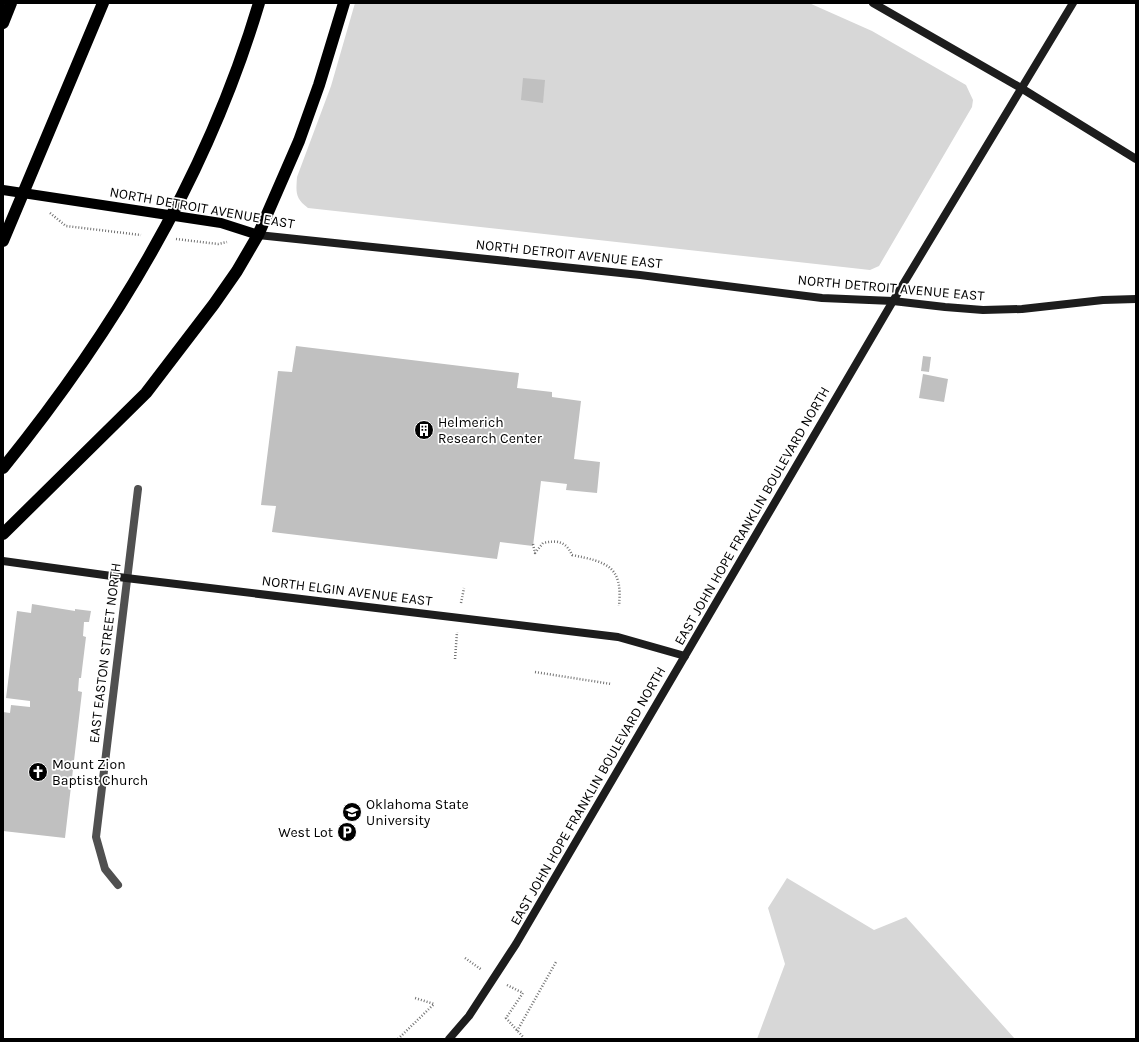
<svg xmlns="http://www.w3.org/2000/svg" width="1139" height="1042" viewBox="0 0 1139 1042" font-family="Karla,sans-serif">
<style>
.green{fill:#d7d7d7}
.building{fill:#c0c0c0}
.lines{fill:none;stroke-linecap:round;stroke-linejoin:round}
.path{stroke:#727272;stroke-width:2.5;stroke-dasharray:1 2;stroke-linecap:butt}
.street{stroke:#505050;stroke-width:8}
.secondary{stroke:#1d1d1d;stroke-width:8}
.primary{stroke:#000;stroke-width:10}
.highway{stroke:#000;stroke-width:12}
.labels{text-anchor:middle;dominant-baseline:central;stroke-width:3.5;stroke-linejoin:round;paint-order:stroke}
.street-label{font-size:14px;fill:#000;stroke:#fff}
.poi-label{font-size:14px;fill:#000;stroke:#fff;text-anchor:start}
</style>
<rect width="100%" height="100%" fill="#fff"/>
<g class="green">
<path d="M355,3H809L872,31L966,85L973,100L972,107L879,266L870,270L308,208C295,198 296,193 297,177L331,86Z"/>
<path d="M787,878L874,930L906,917L1015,1039H757L785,964L768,908Z"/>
</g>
<g class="building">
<path d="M523,78L545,80L543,103L521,100Z"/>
<path d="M296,346L519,373L517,388L552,392V397L581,401L574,459L600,462L597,493L566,490L567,484L541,481L533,546L500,542L497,559L272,532L276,506L261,505L278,371L292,372Z"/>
<path d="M923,356L931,357L929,372L921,371Z"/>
<path d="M923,374L948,379L944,402L919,398Z"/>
<path d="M32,604L75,611V609L91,611L89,622H84L83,636L86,637L81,678H79L78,691L82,692L65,838L3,831V712L10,713L11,705L30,707V701L6,698L17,611L31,613Z"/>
</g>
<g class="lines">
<g class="path">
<path d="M50,213L66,226L141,235"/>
<path d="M176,239L218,244L227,242"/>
<path d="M533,544L535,553L543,543C557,540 566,541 572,555C607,562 623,566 619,606"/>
<path d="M461,603L464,588"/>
<path d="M455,659L457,632"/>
<path d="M535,672L611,684"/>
<path d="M465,958L482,970"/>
<path d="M507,985L523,993L506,1018L524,1038"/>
<path d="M517,1031L556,962"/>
<path d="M398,1039L434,1004L415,998"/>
</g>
<path class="street" d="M118,885L105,869L96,837L138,489"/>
<g class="secondary">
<path d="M873,3L1021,88L1136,159"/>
<path d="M258,235L640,275L822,298L893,301L945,307L983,310L1022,309L1103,300L1136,299"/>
<path d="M3,561L126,578L618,637L685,656"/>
<path d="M449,1039L469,1016L516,944L893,301L1073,3"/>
</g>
<path class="primary" d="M3,190L221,223L258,235"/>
<g class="highway">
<path d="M3,23L11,3"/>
<path d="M3,241L103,3"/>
<path d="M3,468C115,330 208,174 259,3"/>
<path d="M3,534L146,393L214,304L237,271L258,235L299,141L319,85L344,3"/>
</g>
</g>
<defs>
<symbol id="building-disc" viewBox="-11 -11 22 22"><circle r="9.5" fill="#000" stroke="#fff"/><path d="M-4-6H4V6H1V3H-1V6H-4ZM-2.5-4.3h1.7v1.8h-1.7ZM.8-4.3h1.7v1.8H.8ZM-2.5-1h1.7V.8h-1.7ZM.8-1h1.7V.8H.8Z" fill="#fff"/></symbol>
<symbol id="church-disc" viewBox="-11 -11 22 22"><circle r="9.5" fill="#000" stroke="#fff"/><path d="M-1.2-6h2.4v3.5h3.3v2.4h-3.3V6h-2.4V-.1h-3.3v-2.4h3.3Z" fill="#fff"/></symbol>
<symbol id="university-disc" viewBox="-11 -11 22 22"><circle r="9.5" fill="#000" stroke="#fff"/><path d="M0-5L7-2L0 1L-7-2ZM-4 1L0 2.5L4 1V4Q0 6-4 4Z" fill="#fff"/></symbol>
<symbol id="parking-disc" viewBox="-11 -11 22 22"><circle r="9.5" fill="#000" stroke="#fff"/><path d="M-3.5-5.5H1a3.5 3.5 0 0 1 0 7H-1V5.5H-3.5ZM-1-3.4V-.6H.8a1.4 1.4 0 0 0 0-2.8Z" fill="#fff"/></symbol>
</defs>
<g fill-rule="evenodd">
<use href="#building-disc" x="413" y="419" width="22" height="22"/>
<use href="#church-disc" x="27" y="761" width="22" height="22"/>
<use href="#university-disc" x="341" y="801" width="22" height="22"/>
<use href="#parking-disc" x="336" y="821" width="22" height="22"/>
</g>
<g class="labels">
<g class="street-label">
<text transform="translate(202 208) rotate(10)">NORTH DETROIT AVENUE EAST</text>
<text transform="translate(569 254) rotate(6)">NORTH DETROIT AVENUE EAST</text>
<text transform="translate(891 288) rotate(5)">NORTH DETROIT AVENUE EAST</text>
<text transform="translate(752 516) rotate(-60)">EAST JOHN HOPE FRANKLIN BOULEVARD NORTH</text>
<text transform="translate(347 591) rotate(7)">NORTH ELGIN AVENUE EAST</text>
<text transform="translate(105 653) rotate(-83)">EAST EASTON STREET NORTH</text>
<text transform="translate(588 796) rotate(-60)">EAST JOHN HOPE FRANKLIN BOULEVARD NORTH</text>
</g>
<g class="poi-label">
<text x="438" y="422">Helmerich<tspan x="438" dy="16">Research Center</tspan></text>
<text x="52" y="764">Mount Zion<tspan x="52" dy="16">Baptist Church</tspan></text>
<text x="366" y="804">Oklahoma State<tspan x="366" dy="16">University</tspan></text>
<text x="333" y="832" text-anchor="end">West Lot</text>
</g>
</g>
<rect width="1139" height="1042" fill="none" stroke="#000000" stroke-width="8"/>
</svg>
